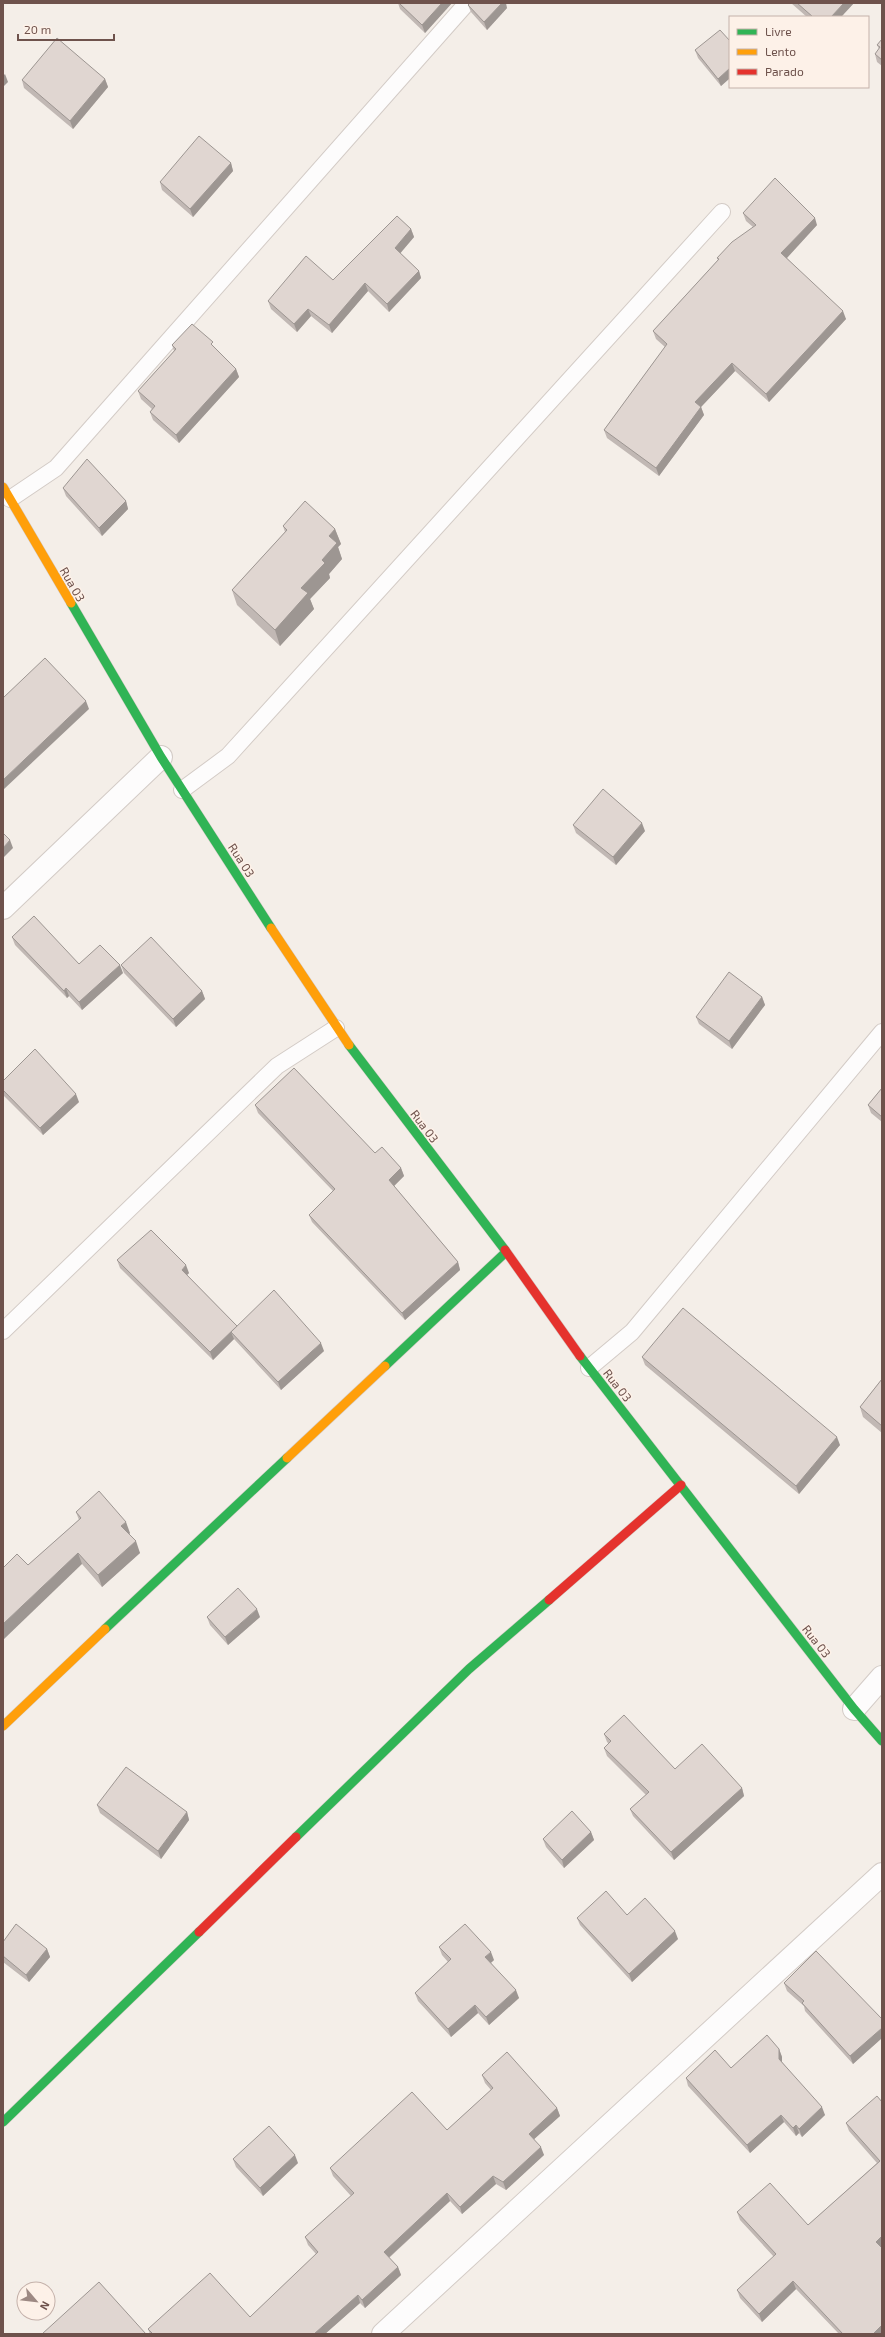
<svg xmlns="http://www.w3.org/2000/svg" width="885" height="2337" viewBox="0 0 885 2337" font-family="'Exo 2',sans-serif">
<style>
.lines{fill:none;stroke-linecap:round;stroke-linejoin:round}
.lane-casing{stroke:#d3cbc6;stroke-width:18}
.street-casing{stroke:#d3cbc6;stroke-width:24}
.fast-casing{stroke:#d2c9c4;stroke-width:10}
.slow-casing{stroke:#d2c9c4;stroke-width:10}
.jam-casing{stroke:#d2c9c4;stroke-width:10}
.lane{stroke:#fdfcfc;stroke-width:16}
.street{stroke:#fdfcfc;stroke-width:22}
.fast{stroke:#30b455;stroke-width:9}
.slow{stroke:#ff9f0a;stroke-width:9}
.jam{stroke:#e5322d;stroke-width:9}
.wall{fill:#c1b8b4}
.shaded-wall{fill:#9d9692}
.building{fill:#e0d6d1;stroke:#9d9692}
.labels{text-anchor:middle;dominant-baseline:central;stroke-width:3;stroke-linejoin:round;paint-order:stroke}
.street-label{font-size:12px;fill:#6e524c;stroke:#fdf1e8}
</style>
<rect width="100%" height="100%" fill="#f4eee8"/>
<g class="lines">
<defs>
<g id="lane">
<path d="M10,499L56,468L467,3"/>
<path d="M182,790L228,756L722,212"/>
<path d="M3,1331L277,1066L336,1028"/>
<path d="M589,1368L632,1332L882,1032"/>
</g>
<g id="street">
<path d="M3,908L161,757"/>
<path d="M854,1709L882,1677"/>
<path d="M383,2334L882,1874"/>
</g>
<g id="fast">
<path d="M71,603L161,757L271,928"/>
<path d="M349,1045L505,1250"/>
<path d="M580,1356L854,1709L882,1741"/>
<path d="M385,1366L506,1252"/>
<path d="M105,1629L287,1458"/>
<path d="M296,1837L469,1669L549,1600"/>
<path d="M3,2122L199,1932"/>
</g>
<g id="slow">
<path d="M3,487L71,603"/>
<path d="M271,928L349,1045"/>
<path d="M287,1458L385,1366"/>
<path d="M3,1726L105,1629"/>
</g>
<g id="jam">
<path d="M505,1250L580,1356"/>
<path d="M549,1600L681,1485"/>
<path d="M199,1932L296,1837"/>
</g>
</defs>
<use href="#lane" class="lane-casing"/>
<use href="#street" class="street-casing"/>
<use href="#fast" class="fast-casing"/>
<use href="#slow" class="slow-casing"/>
<use href="#jam" class="jam-casing"/>
<use href="#lane" class="lane"/>
<use href="#street" class="street"/>
<use href="#fast" class="fast"/>
<use href="#slow" class="slow"/>
<use href="#jam" class="jam"/>
</g>
<g class="wall">
<path d="M398,3H452L425,33L400,9Z"/>
<path d="M791,3H854L841,17H807Z"/>
<path d="M468,5L507,8L487,30L471,12Z"/>
<path d="M882,39V66L877,62L875,54L879,49L877,45Z"/>
<path d="M730,41V78L721,86L698,58L695,50Z"/>
<path d="M105,79L108,87L73,129L24,88L22,80Z"/>
<path d="M231,163L233,171L193,217L162,190L160,182Z"/>
<path d="M743,213L817,225L787,258L846,319L769,402L735,371L701,407L704,415L659,476L607,438L604,430L665,347L656,339L653,331L718,260L717,258L753,227L746,221Z"/>
<path d="M411,229L414,237L400,253L419,271L421,278L389,312L368,291L332,333L311,316L297,332L271,309L268,301L333,280Z"/>
<path d="M172,345L215,348L236,369L239,377L179,443L153,420L150,412L152,409L141,399L138,391L174,351Z"/>
<path d="M63,488L126,501L128,509L102,536L66,496Z"/>
<path d="M283,526L335,529L341,544L338,547L342,559L329,574L330,578L310,599L314,609L280,646L237,605L232,590L285,532Z"/>
<path d="M573,825L645,831L616,865L576,833Z"/>
<path d="M12,937L79,964L123,973L82,1010L69,996L67,998L15,945Z"/>
<path d="M121,965L202,991L205,999L176,1027L124,973Z"/>
<path d="M762,997L765,1005L732,1049L699,1024L696,1017Z"/>
<path d="M3,1081L79,1102L43,1135L3,1095Z"/>
<path d="M882,1088V1122L871,1113L868,1105Z"/>
<path d="M255,1105L375,1153L401,1168L404,1176L394,1186L458,1262L460,1270L405,1320L312,1222L309,1215L333,1191L258,1113Z"/>
<path d="M117,1260L189,1273L187,1275L237,1326L324,1351L281,1390L234,1339L213,1360L120,1268Z"/>
<path d="M642,1357L840,1445L799,1494L645,1365Z"/>
<path d="M882,1379V1433L863,1417L860,1407Z"/>
<path d="M76,1512L130,1533L129,1534L140,1553L102,1587L82,1564L28,1565L79,1520Z"/>
<path d="M207,1617H260L228,1645L210,1625Z"/>
<path d="M604,1734L675,1769L742,1788L744,1796L674,1860L633,1816L630,1809L646,1795L607,1756L604,1748L609,1744L607,1742Z"/>
<path d="M97,1805L187,1812L189,1820L161,1859L100,1813Z"/>
<path d="M591,1832L594,1840L564,1868L546,1847L543,1839Z"/>
<path d="M627,1915L678,1939L632,1982L580,1925L577,1918Z"/>
<path d="M3,1942L47,1949L50,1957L29,1982L3,1962Z"/>
<path d="M439,1947L494,1960L491,1963L519,1998L489,2025L478,2013L451,2037L418,2001L415,1993L448,1962L442,1955Z"/>
<path d="M784,1983L882,2019V2038L853,2064L805,2011L804,2006L787,1991Z"/>
<path d="M779,2049L782,2057V2062L825,2115L802,2137L799,2133L796,2136L784,2122L750,2153L688,2086L686,2078L731,2068Z"/>
<path d="M482,2075L557,2108L560,2116L534,2139L544,2155L506,2190L496,2184L462,2214L450,2201L389,2258L398,2267L401,2275L365,2308L360,2303L325,2334H150L148,2329L250,2317L316,2254L308,2245L305,2237L351,2196L333,2176L330,2168L447,2130L491,2090L485,2083Z"/>
<path d="M882,2102L881,2247L882,2334H839L796,2289L762,2322L740,2298L737,2290L774,2257L740,2220L737,2212L808,2225L877,2163L849,2131L846,2123Z"/>
<path d="M233,2159L298,2163L263,2196L236,2167Z"/>
</g>
<g class="shaded-wall">
<path d="M442,3H452L425,33L422,25Z"/>
<path d="M502,3H506L507,8L487,30L484,22Z"/>
<path d="M844,3H854L841,17H831Z"/>
<path d="M730,68V78L721,86L718,79Z"/>
<path d="M5,74L8,82L3,87V76Z"/>
<path d="M105,79L108,87L73,129L70,121Z"/>
<path d="M231,163L233,171L193,217L190,209Z"/>
<path d="M815,218L817,225L784,261L781,253Z"/>
<path d="M411,229L414,237L398,256L395,248Z"/>
<path d="M419,271L421,278L389,312L387,304Z"/>
<path d="M365,283L368,291L332,333L329,325Z"/>
<path d="M308,309L311,316L297,332L294,324Z"/>
<path d="M843,311L846,319L769,402L766,394Z"/>
<path d="M732,363L735,371L701,407L704,415L659,476L656,468L695,402Z"/>
<path d="M236,369L239,377L179,443L176,435Z"/>
<path d="M126,501L128,509L102,536L99,528Z"/>
<path d="M335,529L341,544L338,547L342,559L329,574L330,578L310,599L314,609L280,646L275,630L301,588L322,560L329,536Z"/>
<path d="M86,701L89,709L3,790V780Z"/>
<path d="M642,823L645,831L616,865L613,857Z"/>
<path d="M10,840L13,848L3,858V848Z"/>
<path d="M120,965L123,973L82,1010L79,1002Z"/>
<path d="M66,988L69,996L67,998L64,991Z"/>
<path d="M202,991L205,999L176,1027L173,1019Z"/>
<path d="M762,997L765,1005L732,1049L729,1041Z"/>
<path d="M76,1094L79,1102L43,1135L40,1128Z"/>
<path d="M401,1168L404,1176L392,1188L389,1180Z"/>
<path d="M458,1262L460,1270L405,1320L402,1313Z"/>
<path d="M186,1265L189,1273L184,1278L182,1270Z"/>
<path d="M237,1326L231,1332L234,1339L213,1360L210,1352Z"/>
<path d="M321,1343L324,1351L281,1390L278,1382Z"/>
<path d="M837,1437L840,1445L799,1494L796,1486Z"/>
<path d="M126,1522L130,1533L126,1538L121,1526Z"/>
<path d="M136,1541L140,1553L102,1587L98,1575Z"/>
<path d="M78,1553L82,1564L3,1640V1624Z"/>
<path d="M257,1609L260,1617L228,1645L225,1637Z"/>
<path d="M742,1788L744,1796L674,1860L671,1852Z"/>
<path d="M187,1812L189,1820L161,1859L158,1851Z"/>
<path d="M591,1832L594,1840L564,1868L562,1860Z"/>
<path d="M675,1931L678,1939L632,1982L629,1974Z"/>
<path d="M47,1949L50,1957L29,1982L26,1975Z"/>
<path d="M491,1952L494,1960L488,1965L485,1957Z"/>
<path d="M516,1990L519,1998L489,2025L486,2017Z"/>
<path d="M475,2005L478,2013L451,2037L448,2029Z"/>
<path d="M882,2028V2038L853,2064L850,2056Z"/>
<path d="M779,2049L782,2057V2066L779,2059Z"/>
<path d="M822,2107L825,2115L802,2137L799,2129Z"/>
<path d="M557,2108L560,2116L532,2141L529,2134Z"/>
<path d="M781,2115L784,2122L750,2153L747,2145Z"/>
<path d="M796,2125L799,2133L796,2136L793,2128Z"/>
<path d="M541,2147L544,2155L506,2190L503,2182Z"/>
<path d="M295,2155L298,2163L263,2196L260,2188Z"/>
<path d="M493,2176L496,2184L462,2214L460,2207Z"/>
<path d="M447,2193L450,2201L386,2260L384,2252Z"/>
<path d="M882,2236V2246L878,2250L876,2242Z"/>
<path d="M398,2267L401,2275L365,2308L362,2300Z"/>
<path d="M793,2281L796,2289L762,2322L759,2314Z"/>
<path d="M358,2295L360,2303L325,2334H314Z"/>
<path d="M882,2325V2334H873Z"/>
</g>
<g class="building">
<path d="M399,3H442L422,25Z"/>
<path d="M470,3H502L484,22L468,5Z"/>
<path d="M797,3H844L831,17H813Z"/>
<path d="M720,30L730,41V68L718,79L695,50Z"/>
<path d="M57,38L105,79L70,121L22,80Z"/>
<path d="M882,39V60L875,54L880,47L877,45Z"/>
<path d="M199,136L231,163L190,209L160,182Z"/>
<path d="M775,178L815,218L781,253L843,311L766,394L732,363L695,402L701,407L656,468L604,430L667,344L653,331L719,259L717,258L732,242L756,225L743,213Z"/>
<path d="M397,216L411,229L395,248L419,271L387,304L365,283L329,325L308,309L294,324L268,301L306,256L333,280Z"/>
<path d="M192,324L213,342L211,344L236,369L176,435L150,412L155,406L138,391L176,349L172,345Z"/>
<path d="M87,459L126,501L99,528L63,488Z"/>
<path d="M305,501L335,529L329,536L337,543L322,560L325,563L301,588L308,593L275,630L232,590L287,530L283,526Z"/>
<path d="M45,658L86,701L3,780V698Z"/>
<path d="M603,789L642,823L613,857L573,825Z"/>
<path d="M3,833L10,840L3,848Z"/>
<path d="M34,916L79,964L100,945L120,965L79,1002L66,988L64,991L12,937Z"/>
<path d="M151,937L202,991L173,1019L121,965Z"/>
<path d="M729,972L762,997L729,1041L696,1017Z"/>
<path d="M35,1049L76,1094L40,1128L3,1090V1081Z"/>
<path d="M294,1068L375,1153L382,1147L401,1168L389,1180L458,1262L402,1313L309,1215L335,1189L255,1105Z"/>
<path d="M882,1088V1117L868,1105Z"/>
<path d="M151,1230L186,1265L182,1270L237,1326L210,1352L117,1260Z"/>
<path d="M274,1290L321,1343L278,1382L231,1332Z"/>
<path d="M683,1308L837,1437L796,1486L642,1357Z"/>
<path d="M882,1379V1426L860,1407Z"/>
<path d="M99,1491L126,1522L121,1526L136,1541L98,1575L78,1553L3,1624V1568L17,1554L28,1565L81,1518L76,1512Z"/>
<path d="M238,1588L257,1609L225,1637L207,1617Z"/>
<path d="M624,1715L675,1769L702,1744L742,1788L671,1852L630,1809L649,1792L604,1748L611,1741L604,1734Z"/>
<path d="M126,1767L187,1812L158,1851L97,1805Z"/>
<path d="M572,1811L591,1832L562,1860L543,1839Z"/>
<path d="M606,1891L627,1915L645,1898L675,1931L629,1974L577,1918Z"/>
<path d="M16,1924L47,1949L26,1975L3,1956V1942Z"/>
<path d="M465,1924L491,1952L485,1957L516,1990L486,2017L475,2005L448,2029L415,1993L451,1959L439,1947Z"/>
<path d="M816,1951L882,2019V2028L850,2056L802,2003L804,2001L784,1983Z"/>
<path d="M767,2035L779,2049V2059L822,2107L799,2129L796,2125L793,2128L781,2115L747,2145L686,2078L715,2050L731,2068Z"/>
<path d="M507,2052L557,2108L529,2134L541,2147L503,2182L493,2176L460,2207L447,2193L384,2252L398,2267L362,2300L358,2295L314,2334H153L148,2329L210,2273L250,2317L318,2252L305,2237L354,2193L330,2168L412,2092L447,2130L493,2088L482,2075Z"/>
<path d="M877,2096L882,2102V2236L876,2242L882,2248V2325L873,2334H843L793,2281L759,2314L737,2290L776,2254L737,2212L770,2183L808,2225L880,2161L846,2123Z"/>
<path d="M269,2126L295,2155L260,2188L233,2159Z"/>
<path d="M99,2282L146,2334H100V2333L99,2334H42Z"/>
</g>
<g class="labels">
<g class="street-label">
<text transform="translate(73 584) rotate(60)">Rua 03</text>
<text transform="translate(242 860) rotate(57)">Rua 03</text>
<text transform="translate(425 1126) rotate(53)">Rua 03</text>
<text transform="translate(618 1385) rotate(52)">Rua 03</text>
<text transform="translate(817 1641) rotate(52)">Rua 03</text>
</g>
</g>
<rect width="885" height="2337" fill="none" stroke="#6e524c" stroke-width="8"/>
<rect x="729" y="16" width="140" height="72" fill="#fdf1e8" stroke="#c4b1aa"/>
<rect x="737" y="29" width="20" height="6" fill="#30b455" stroke="#c4b1aa"/>
<text x="765" y="36" font-size="12" fill="#6e524c">Livre</text>
<rect x="737" y="49" width="20" height="6" fill="#ff9f0a" stroke="#c4b1aa"/>
<text x="765" y="56" font-size="12" fill="#6e524c">Lento</text>
<rect x="737" y="69" width="20" height="6" fill="#e5322d" stroke="#c4b1aa"/>
<text x="765" y="76" font-size="12" fill="#6e524c">Parado</text>
<g transform="translate(36 2301) rotate(118)"><circle r="19" fill="#fdf1e8" stroke="#c4b1aa"/>
<path d="M0-3L7 15L0 10L-7 15Z" fill="#9d8983"/>
<text y="-6" font-size="11" font-weight="bold" text-anchor="middle" fill="#6e524c">N</text>
</g>
<path d="M18 34v6h96v-6" fill="none" stroke="#6e524c" stroke-width="2"/>
<text x="24" y="34" font-size="12" fill="#6e524c" stroke="#fdf1e8" stroke-width="3" paint-order="stroke">20 m</text>
</svg>
